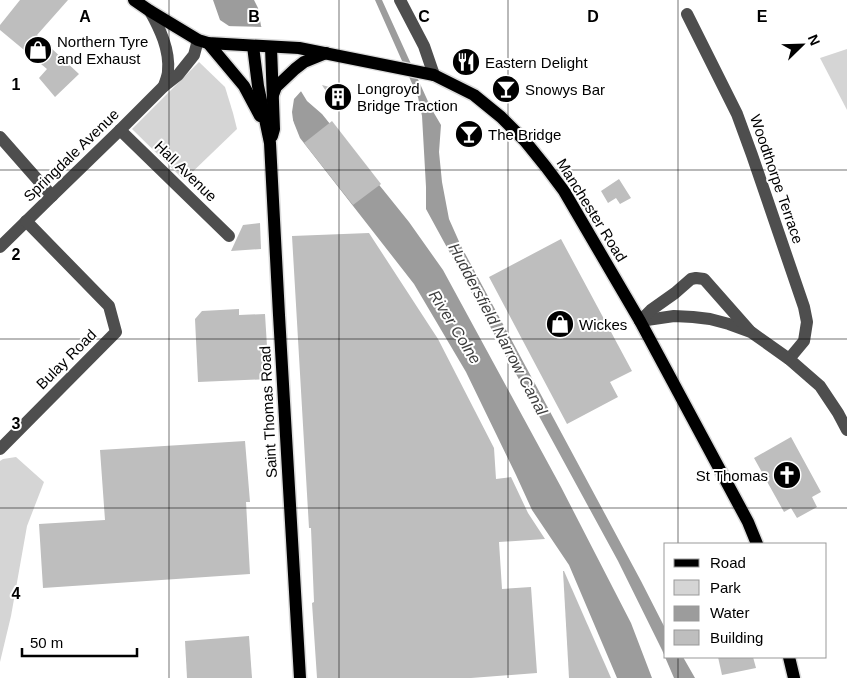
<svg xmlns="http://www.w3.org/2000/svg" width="847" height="678" viewBox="0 0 847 678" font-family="Arial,sans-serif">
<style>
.green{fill:#d5d5d5}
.water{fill:#9c9c9c}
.pier{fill:#fff}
.building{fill:#bebebe}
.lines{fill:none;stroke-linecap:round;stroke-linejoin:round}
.major-casing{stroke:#dbdbdb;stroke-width:15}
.minor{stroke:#4e4e4e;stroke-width:12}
.major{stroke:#000;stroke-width:12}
.grid{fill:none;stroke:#000;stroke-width:1;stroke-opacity:0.55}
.labels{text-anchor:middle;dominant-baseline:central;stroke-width:4;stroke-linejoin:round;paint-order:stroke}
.poi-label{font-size:15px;fill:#000;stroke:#fff;text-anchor:start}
.street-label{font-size:15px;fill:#000;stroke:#fff}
.water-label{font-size:16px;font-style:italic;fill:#3d3d3d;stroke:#fff}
.grid-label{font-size:16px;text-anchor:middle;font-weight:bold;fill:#000;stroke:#fff;stroke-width:4;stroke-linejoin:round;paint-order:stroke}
</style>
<rect width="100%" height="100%" fill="#fff"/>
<g class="green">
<path d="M847,49V110L820,58Z"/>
<path d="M199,62L225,87L233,113L237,129L184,180L132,129Z"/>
<path d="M16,457L44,482L27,526L11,616L0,662V461L3,459Z"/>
</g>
<g class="water">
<path d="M213,0H254L258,8L261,26L307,101L322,114L409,222L443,270L561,487L631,623L652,678H617L569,565L532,510L516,475L466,372L414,284L300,138L288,108L277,84L232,28L220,20Z"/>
<path d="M375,0H382L431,108L441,125L439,152L442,182L449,219L461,246L641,581L666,630V657H683L695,678H674L662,650L618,561L426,209V187L422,116L418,97Z"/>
</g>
<path class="pier" d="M224,26L265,27L303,89L294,99L292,112L294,128L275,86L230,30Z"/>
<g class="building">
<path d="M20,0H68L37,35L79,74L55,97L39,78L47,69L0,30V25Z"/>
<path d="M322,85L344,91L349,100L336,107Z"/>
<path d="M332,121L381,184L353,205L304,143Z"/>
<path d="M619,179L631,198L620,204L616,198L608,203L601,191Z"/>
<path d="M260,223L261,249L231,251L243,225Z"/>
<path d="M369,233L438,339L494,448L496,479L511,477L528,513L545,539L499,542L502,589L531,587L537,673L471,678H317L312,603L314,602L311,528H309L292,236Z"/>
<path d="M561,239L632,371L610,382L618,397L567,424L489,277Z"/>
<path d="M239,309V315L265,314L269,379L198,382L195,319L202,311Z"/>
<path d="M791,437L821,492L812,497L817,507L797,518L791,508L784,512L754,458Z"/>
<path d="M245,441L250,502H246L250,574L43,588L39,524L105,520L100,450Z"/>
<path d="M563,571H564L611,678H569Z"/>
<path d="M249,636L252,678H187L185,641Z"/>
<path d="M718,657H753L756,668L722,675Z"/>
</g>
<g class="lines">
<defs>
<g id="major">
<path d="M134,0L150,11L198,40L208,43L299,48L434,75L474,95L501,117L525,141L546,167L564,191L640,321L748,522L757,544"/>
<path d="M208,43L244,86L260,116"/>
<path d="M253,46L258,86L270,143L279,315L300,678"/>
<path d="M271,47L274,129L272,136"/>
<path d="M273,95L276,87L295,69L304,62L326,53"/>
<path d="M789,657L794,678"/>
</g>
</defs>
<use href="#major" class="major-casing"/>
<g class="minor">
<path d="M400,0L424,46L434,75"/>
<path d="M150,11C160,29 170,50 168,71C168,76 165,82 164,86"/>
<path d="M687,14L737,114L752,155L804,307L807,322L804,341L789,359"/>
<path d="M120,130L229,236"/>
<path d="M0,137L52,196"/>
<path d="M0,247L52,196L120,130L164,86L178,75L194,55L198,40"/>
<path d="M640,321L674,316L693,317L710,319L729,324L751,332L789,359L820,386L838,413L847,430"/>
<path d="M640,321L651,310L675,293L691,279L696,278L704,279L749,330"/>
<path d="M0,449L116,332L109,306L26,221"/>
</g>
<use href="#major" class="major"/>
</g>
<path class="grid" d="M169,0V678M339,0V678M508,0V678M678,0V544M0,170H847M0,339H847M0,508H847M678,657V678"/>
<defs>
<symbol id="shop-disc" viewBox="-11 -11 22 22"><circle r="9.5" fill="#000" stroke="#fff"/><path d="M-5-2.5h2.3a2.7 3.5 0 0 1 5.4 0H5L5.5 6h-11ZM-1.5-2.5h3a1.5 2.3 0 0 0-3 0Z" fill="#fff"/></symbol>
<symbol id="restaurant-disc" viewBox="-11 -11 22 22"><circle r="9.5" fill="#000" stroke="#fff"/><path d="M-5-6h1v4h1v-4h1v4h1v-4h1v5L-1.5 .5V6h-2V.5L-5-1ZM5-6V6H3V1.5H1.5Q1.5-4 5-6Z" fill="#fff"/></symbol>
<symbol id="bar-disc" viewBox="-11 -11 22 22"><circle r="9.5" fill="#000" stroke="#fff"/><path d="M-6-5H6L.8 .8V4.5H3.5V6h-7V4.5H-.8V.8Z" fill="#fff"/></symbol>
<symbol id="building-disc" viewBox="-11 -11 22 22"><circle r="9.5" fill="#000" stroke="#fff"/><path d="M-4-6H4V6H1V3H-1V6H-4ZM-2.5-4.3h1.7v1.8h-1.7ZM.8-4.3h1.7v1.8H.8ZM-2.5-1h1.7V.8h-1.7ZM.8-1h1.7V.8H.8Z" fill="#fff"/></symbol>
<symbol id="church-disc" viewBox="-11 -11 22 22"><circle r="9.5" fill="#000" stroke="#fff"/><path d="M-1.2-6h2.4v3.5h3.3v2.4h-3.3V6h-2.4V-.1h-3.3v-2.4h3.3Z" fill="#fff"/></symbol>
</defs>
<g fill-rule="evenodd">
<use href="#shop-disc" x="22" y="34" width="32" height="32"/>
<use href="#restaurant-disc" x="450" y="46" width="32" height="32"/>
<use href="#bar-disc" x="490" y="73" width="32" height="32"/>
<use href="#building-disc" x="322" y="81" width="32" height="32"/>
<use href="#bar-disc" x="453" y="118" width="32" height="32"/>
<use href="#shop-disc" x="544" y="308" width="32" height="32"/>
<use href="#church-disc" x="771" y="459" width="32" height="32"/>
</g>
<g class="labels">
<g class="poi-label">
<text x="57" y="41">Northern Tyre<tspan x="57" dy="17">and Exhaust</tspan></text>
<text x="485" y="62">Eastern Delight</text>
<text x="357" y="88">Longroyd<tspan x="357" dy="17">Bridge Traction</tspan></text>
<text x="525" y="89">Snowys Bar</text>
<text x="488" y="134">The Bridge</text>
<text x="579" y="324">Wickes</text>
<text x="768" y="475" text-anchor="end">St Thomas</text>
</g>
<g class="street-label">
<text transform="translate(71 155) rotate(-44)">Springdale Avenue</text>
<text transform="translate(186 171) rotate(44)">Hall Avenue</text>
<text transform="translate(777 179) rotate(71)">Woodthorpe Terrace</text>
<text transform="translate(592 210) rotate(58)">Manchester Road</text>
<text transform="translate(66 359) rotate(-45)">Bulay Road</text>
<text transform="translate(268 412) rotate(-93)">Saint Thomas Road</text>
</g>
<g class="water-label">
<text transform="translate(455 327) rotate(58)">River Colne</text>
<text transform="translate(498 329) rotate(62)">Huddersfield Narrow Canal</text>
</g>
</g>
<g class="grid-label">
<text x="85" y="22">A</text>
<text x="254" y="22">B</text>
<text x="424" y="22">C</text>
<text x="593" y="22">D</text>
<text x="762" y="22">E</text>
<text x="16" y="90">1</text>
<text x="16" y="260">2</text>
<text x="16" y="429">3</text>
<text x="16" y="599">4</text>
</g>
<rect x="664" y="543" width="162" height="115" fill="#ffffff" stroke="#999999"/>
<rect x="674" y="559" width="25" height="8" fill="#000000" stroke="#999999"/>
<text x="710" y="568" font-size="15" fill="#000000">Road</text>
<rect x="674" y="580" width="25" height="15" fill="#d5d5d5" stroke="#999999"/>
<text x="710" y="593" font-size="15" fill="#000000">Park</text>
<rect x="674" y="606" width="25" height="15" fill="#9c9c9c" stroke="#999999"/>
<text x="710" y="618" font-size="15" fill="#000000">Water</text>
<rect x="674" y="630" width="25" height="15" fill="#bebebe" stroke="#999999"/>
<text x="710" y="643" font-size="15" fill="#000000">Building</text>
<g transform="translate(802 45) rotate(67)" stroke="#ffffff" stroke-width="4" paint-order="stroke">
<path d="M0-4L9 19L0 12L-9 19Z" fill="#000000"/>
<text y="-8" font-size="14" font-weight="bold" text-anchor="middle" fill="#000000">N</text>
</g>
<path d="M22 648v8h115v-8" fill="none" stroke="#000000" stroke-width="2.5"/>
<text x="30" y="648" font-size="15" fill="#000000" stroke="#ffffff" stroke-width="4" paint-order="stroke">50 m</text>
</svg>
